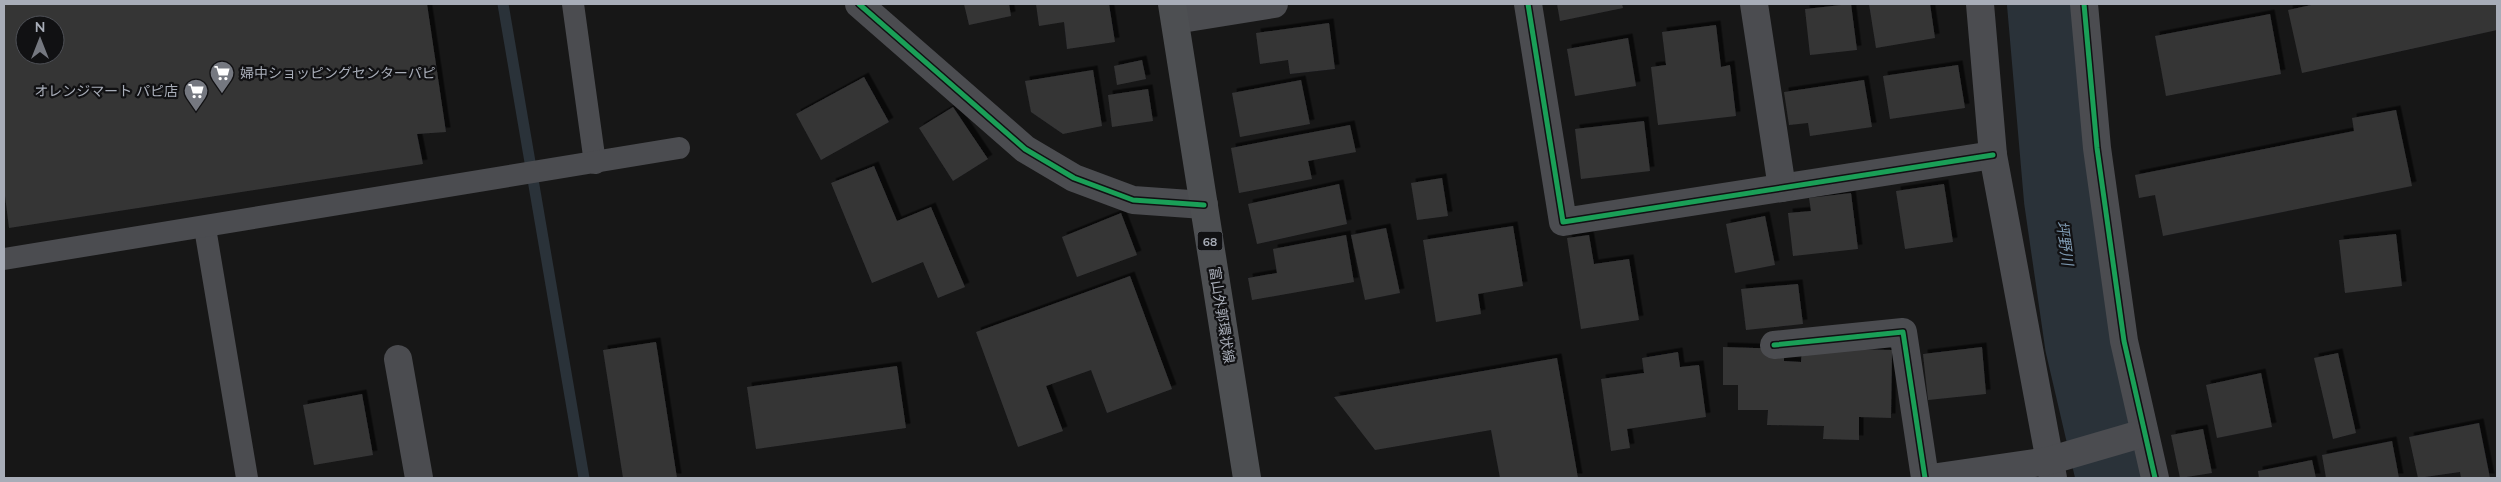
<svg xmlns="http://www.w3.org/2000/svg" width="2501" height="482" viewBox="0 0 2501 482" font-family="Mulish,'Noto Sans JP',sans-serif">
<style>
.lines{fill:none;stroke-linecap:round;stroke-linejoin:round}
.stream{stroke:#2a3239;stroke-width:11}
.river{stroke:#2a3239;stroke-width:70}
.building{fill:#353536;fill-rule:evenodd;filter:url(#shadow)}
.service{stroke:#4b4c50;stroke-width:22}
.minor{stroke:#4b4c50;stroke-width:28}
.primary{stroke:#4d4f52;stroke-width:28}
.cycleway-casing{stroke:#111113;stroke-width:8}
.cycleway{stroke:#1a9f57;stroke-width:5}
.labels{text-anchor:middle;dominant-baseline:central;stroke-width:4.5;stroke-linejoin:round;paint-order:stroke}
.shield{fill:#111113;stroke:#7b7e86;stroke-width:1}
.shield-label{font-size:12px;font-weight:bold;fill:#a8adb8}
.poi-label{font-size:14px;fill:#a8adb8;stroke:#111113;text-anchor:start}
.street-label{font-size:14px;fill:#a8adb8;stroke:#111113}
.water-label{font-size:15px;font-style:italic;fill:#7f9bb3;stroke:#111113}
</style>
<defs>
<filter id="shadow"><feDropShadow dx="4.5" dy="-4.5" stdDeviation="0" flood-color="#0009"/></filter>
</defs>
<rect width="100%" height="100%" fill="#171717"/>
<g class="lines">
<path class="stream" d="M503,4L584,478"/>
<path class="river" d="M2042,4L2059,200L2080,345L2111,478"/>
</g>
<g class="building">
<path d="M4,4H427L446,132L417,134L423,164L9,228L4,188ZM25,25H55V55H25Z"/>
<path d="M964,4H1009L1011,16L969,25Z"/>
<path d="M1036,4H1109L1115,42L1067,49L1064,22L1039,26Z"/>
<path d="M1557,4H1622L1623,8L1560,21Z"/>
<path d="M1851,4L1857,50L1810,55L1805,9Z"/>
<path d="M1869,4H1930L1935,38L1876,48Z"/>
<path d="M2316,4H2497V30L2302,73L2288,10Z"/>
<path d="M2270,14L2281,74L2166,96L2155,36Z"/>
<path d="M1329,23L1335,69L1290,74L1288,60L1260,64L1256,33Z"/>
<path d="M1716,25L1721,67L1730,65L1736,116L1658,125L1651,67L1666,65L1662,32Z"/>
<path d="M1628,38L1636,86L1575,96L1567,49Z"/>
<path d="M1142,60L1146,79L1117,85L1114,66Z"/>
<path d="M1958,65L1965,108L1890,119L1883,76Z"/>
<path d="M1093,70L1102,126L1063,134L1031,112L1025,81Z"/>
<path d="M864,77L889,122L821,160L796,114Z"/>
<path d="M1301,80L1310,124L1240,137L1232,93Z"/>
<path d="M1864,80L1872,127L1810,136L1808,123L1789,125L1784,92Z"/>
<path d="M1148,89L1153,121L1112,127L1108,95Z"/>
<path d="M953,107L988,159L953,181L919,128Z"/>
<path d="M2396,110L2412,186L2163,236L2155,195L2139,198L2135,175L2354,131L2352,118Z"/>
<path d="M1644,121L1650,171L1581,179L1575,129Z"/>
<path d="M1350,125L1356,152L1308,161L1312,179L1239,193L1231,148Z"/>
<path d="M874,166L897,221L931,207L965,287L938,298L923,262L872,283L831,183Z"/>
<path d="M1442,178L1448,216L1417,220L1411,183Z"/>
<path d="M1339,184L1347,224L1257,244L1248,204Z"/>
<path d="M1944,184L1953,242L1905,249L1896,191Z"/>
<path d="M1851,193L1858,249L1793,256L1788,213L1811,211L1809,198Z"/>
<path d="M1121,213L1137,255L1077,277L1062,237Z"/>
<path d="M1765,216L1775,265L1735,273L1726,224Z"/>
<path d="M1513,226L1523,286L1478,294L1481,314L1436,322L1423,240Z"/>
<path d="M1386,228L1400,293L1365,300L1351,235Z"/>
<path d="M2396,234L2402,286L2345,293L2339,240Z"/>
<path d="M1346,235L1354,282L1252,300L1248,278L1277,273L1273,249Z"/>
<path d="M1589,235L1594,264L1629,259L1639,320L1581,329L1567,238Z"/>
<path d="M1130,276L1172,389L1107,413L1091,370L1046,386L1063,431L1018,447L976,332Z"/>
<path d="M1798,284L1803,324L1746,330L1741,289Z"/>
<path d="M656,342L677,478H623L603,350Z"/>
<path d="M1723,347L1784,349V361L1801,362L1802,348L1892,350L1891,418L1859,417V440L1823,439L1824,426L1767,425L1768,410H1738V385H1723Z"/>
<path d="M1982,347L1986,394L1928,400L1923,354Z"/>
<path d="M1678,352L1680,367L1699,365L1706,417L1627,429L1630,448L1611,451L1601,379L1644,373L1642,358Z"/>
<path d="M2338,353L2356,433L2333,439L2314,358Z"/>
<path d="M1557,358L1578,478H1500L1491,430L1375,450L1334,397Z"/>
<path d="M897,366L906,428L756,449L747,387Z"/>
<path d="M2261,373L2272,427L2217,438L2206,385Z"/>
<path d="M362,394L373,455L314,465L303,405Z"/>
<path d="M2479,423L2490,478H2461L2460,472L2418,478L2409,437Z"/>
<path d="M2203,429L2212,473L2180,478L2171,435Z"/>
<path d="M2392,441L2399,478H2326L2322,455Z"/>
<path d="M2312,460L2316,478H2259L2258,471Z"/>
</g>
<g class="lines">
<g class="service">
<path d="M573,4L595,163"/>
<path d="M205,228L247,478"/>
<path d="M4,259L679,148"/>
</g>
<g class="minor">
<path d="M859,4L1025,149L1074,178L1133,200L1204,205"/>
<path d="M1528,4L1563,222L1993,155"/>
<path d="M1754,4L1782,188"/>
<path d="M1980,4L1993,155L2053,478"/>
<path d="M2084,4L2097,148L2124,341L2155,478"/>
<path d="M1175,20L1274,4"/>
<path d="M1774,345L1903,332L1925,478"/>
<path d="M398,359L419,478"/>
<path d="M1931,478L2048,461L2144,433"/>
</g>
<path class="primary" d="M1172,4L1247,478"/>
<defs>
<g id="cycleway">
<path d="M859,4L1025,149L1074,178L1133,200L1204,205"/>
<path d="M1528,4L1563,222L1993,155"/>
<path d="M2084,4L2097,148L2124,341L2155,478"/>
<path d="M1774,345L1903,332L1925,478"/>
</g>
</defs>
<use href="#cycleway" class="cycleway-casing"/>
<use href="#cycleway" class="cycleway"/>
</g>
<defs>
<symbol id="supermarket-pin" viewBox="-11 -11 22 30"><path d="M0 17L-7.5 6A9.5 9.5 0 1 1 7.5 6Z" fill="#757880" stroke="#111113"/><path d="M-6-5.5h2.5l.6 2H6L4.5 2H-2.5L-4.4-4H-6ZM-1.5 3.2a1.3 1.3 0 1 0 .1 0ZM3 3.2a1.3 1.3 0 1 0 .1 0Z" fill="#fff"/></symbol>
</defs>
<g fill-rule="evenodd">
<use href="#supermarket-pin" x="208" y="59" width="28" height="38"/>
<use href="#supermarket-pin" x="182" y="77" width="28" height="38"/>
</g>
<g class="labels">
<rect class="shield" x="1197.5" y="231.5" width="25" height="19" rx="4"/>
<g class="shield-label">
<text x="1210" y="241">68</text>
</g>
<g class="poi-label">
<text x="240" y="73">婦中ショッピングセンターパピ</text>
<text x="178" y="91" text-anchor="end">オレンジマート パピ店</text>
</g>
<g class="street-label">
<text transform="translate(1222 315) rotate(81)">富山外郭環状線</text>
</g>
<g class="water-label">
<text transform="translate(2065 243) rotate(82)">坪野川</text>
</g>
</g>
<rect width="2501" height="482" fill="none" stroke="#a8adb8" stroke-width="10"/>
<g transform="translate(40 40)"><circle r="24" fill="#111113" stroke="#4d4f55"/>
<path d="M0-4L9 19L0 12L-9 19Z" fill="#757880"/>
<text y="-8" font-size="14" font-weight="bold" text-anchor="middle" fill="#a8adb8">N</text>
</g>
</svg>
